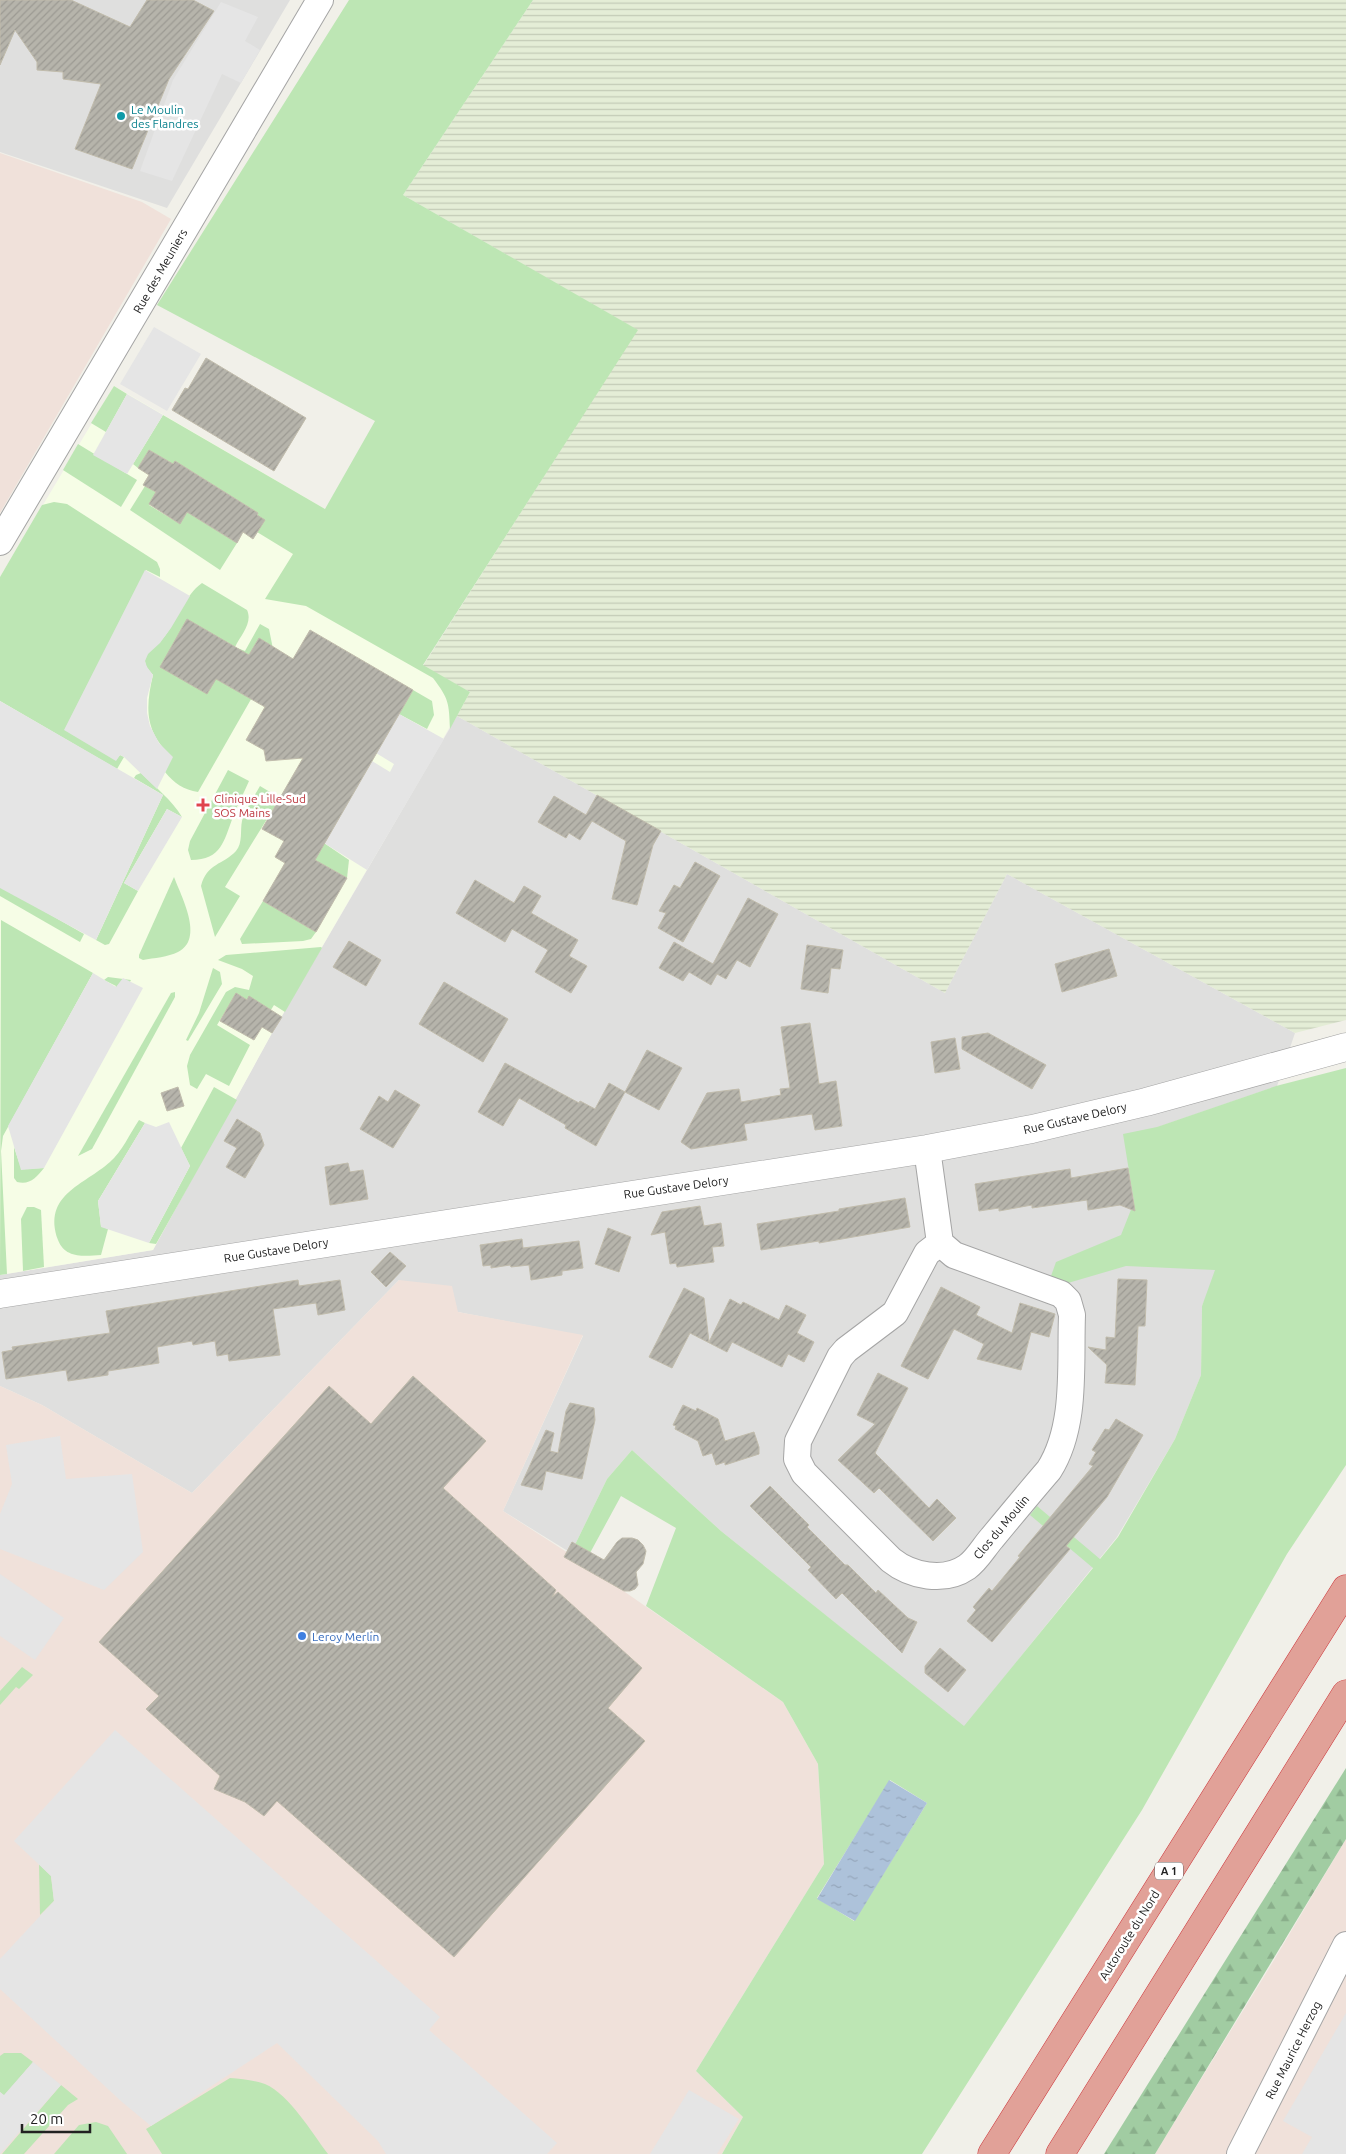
<svg xmlns="http://www.w3.org/2000/svg" width="1346" height="2154" viewBox="0 0 1346 2154" font-family="Ubuntu,sans-serif">
<style>
.residential{fill:#dfdfde}
.commercial{fill:#f0e1da}
.education{fill:#f6fde6}
.farmland{fill:url(#farmland-rules)}
.grass{fill:#bde6b4;fill-rule:evenodd}
.forest{fill:url(#forest-firs)}
.parking{fill:#e5e5e5}
.water{fill:url(#water-ripples)}
.building{fill:url(#building-hatch);stroke:#c1bcac}
.lines{fill:none;stroke-linecap:round;stroke-linejoin:round}
.minor-casing{stroke:#a5a5a5;stroke-width:28}
.tertiary-casing{stroke:#a5a5a5;stroke-width:29}
.motorway-casing{stroke:#cd373c;stroke-width:29}
.minor{stroke:#fff;stroke-width:26}
.tertiary{stroke:#fff;stroke-width:28}
.motorway{stroke:#e1a198;stroke-width:28}
.culture-dot{fill:#0f9aa8;stroke:#fff;stroke-width:2}
.health-dot{fill:#e0444e;stroke:#fff;stroke-width:2}
.shop-dot{fill:#3f7fe0;stroke:#fff;stroke-width:2}
.labels{text-anchor:middle;dominant-baseline:central;stroke-width:5;stroke-linejoin:round;paint-order:stroke}
.shield{fill:#fff;stroke:#646464;stroke-width:1}
.shield-label{font-size:11px;font-weight:bold;fill:#212121}
.culture-label{font-size:12px;fill:#0d838f;stroke:#fff;text-anchor:start}
.street-label{font-size:12px;fill:#212121;stroke:#fff}
.health-label{font-size:12px;fill:#be3a42;stroke:#fff;text-anchor:start}
.shop-label{font-size:12px;fill:#366cbe;stroke:#fff;text-anchor:start}
</style>
<defs>
<pattern id="farmland-rules" width="6" height="5" patternUnits="userSpaceOnUse" patternTransform="scale(1.25)"><rect width="6" height="5" fill="#e4edd6"/><path d="M0 2.5h6" fill="none" stroke="#c3cbb7"/></pattern>
<pattern id="forest-firs" width="22" height="20" patternUnits="userSpaceOnUse" patternTransform="scale(1.25)"><rect width="22" height="20" fill="#a1cca2"/><path d="M5 1l3.5 6h-7zM16 11l3.5 6h-7z" fill="#8aaf8b"/></pattern>
<pattern id="water-ripples" width="26" height="14" patternUnits="userSpaceOnUse" patternTransform="scale(1.25)"><rect width="26" height="14" fill="#adc2da"/><path d="M2 4q2-2 4 0t4 0M15 11q2-2 4 0t4 0" fill="none" stroke="#95a6bb"/></pattern>
<pattern id="building-hatch" width="6" height="6" patternUnits="userSpaceOnUse" patternTransform="scale(1.25)"><rect width="6" height="6" fill="#b6b4ab"/><path d="M-1 1l2-2M0 6l6-6M5 7l2-2" fill="none" stroke="#9c9a93"/></pattern>
</defs>
<rect width="100%" height="100%" fill="#f1f0e9"/>
<g class="residential">
<path d="M0,0H290L167,208L0,152Z"/>
<path d="M457,716L945,993L1007,874L1295,1033L1277,1086L1158,1127L1239,1224L1202,1306L1201,1375L1175,1439L1117,1537L964,1727L721,1531L632,1450L607,1479L571,1553L503,1511L583,1336L458,1312L399,1280L192,1493L42,1405L0,1386V1275L153,1250L272,1033Z"/>
</g>
<g class="commercial">
<path d="M0,153L142,202L171,219L0,513Z"/>
<path d="M399,1280L452,1286L458,1312L583,1335L503,1511L579,1560L783,1702L818,1764L824,1864L696,2071L743,2117L722,2154H0V1386L42,1405L192,1493Z"/>
<path d="M1346,1839V2154H1155L1268,1970Z"/>
</g>
<path class="education" d="M114,386L325,509L279,585L470,692L272,1033L153,1250L0,1275V577Z"/>
<path class="farmland" d="M533,0H1346V1020L1295,1033L1007,874L945,993L457,716L470,692L423,666L637,330L403,195Z"/>
<g class="grass">
<path d="M349,0H533L403,195L638,330L423,665L470,692L450,729C449,703 449,699 433,678L306,606L265,599L293,554L257,532L258,513L175,461L173,464L149,450L138,468L133,464L163,415L325,509L375,421L157,305Z"/>
<path d="M114,386L127,394L106,432L91,423Z"/>
<path d="M78,444L137,480L121,507L63,470Z"/>
<path d="M145,486L156,492L149,505L180,524L187,512L237,543L220,570L130,510Z"/>
<path d="M54,502L67,504L157,562L160,569V577L146,570L116,760L120,755L124,757L117,769L0,701V577L42,505Z"/>
<path d="M202,583L247,610C253,623 241,635 235,647L245,651L260,624L269,629L274,654L270,666L198,792C184,790 174,783 165,772L172,757C145,732 145,709 153,675C150,671 145,667 145,661C145,652 159,644 164,637C177,621 185,595 202,583Z"/>
<path d="M413,690L432,701L434,715L427,729L399,714Z"/>
<path d="M228,770L249,781C244,793 237,805 233,817C224,840 222,860 191,860L188,850L190,841Z"/>
<path d="M141,773C155,787 172,800 182,817L167,809L124,883L138,891L109,944L105,945L96,940L163,795L134,778L136,775Z"/>
<path d="M260,786L280,798L225,887L240,896L215,937L201,886C207,863 223,865 236,851C243,843 240,830 242,821C245,809 254,797 260,786Z"/>
<path d="M324,843L349,860L347,878L315,860Z"/>
<path d="M174,877C181,896 205,939 178,952C168,957 154,958 143,960L139,958V955Z"/>
<path d="M0,886L84,934L80,942L0,896Z"/>
<path d="M263,901L316,932L311,939L303,941L242,944L240,939Z"/>
<path d="M1,920L93,973L3,1136L1,1151L7,1274L0,1275Z"/>
<path d="M321,947L322,948L285,1012L274,1005L269,1013L236,994L217,1025L250,1045L229,1086L206,1074L197,1089L190,1085L187,1066L190,1055L226,992L235,987L249,990L253,976L242,969L218,960L226,955Z"/>
<path d="M213,968L220,972L222,984L188,1041L186,1040L199,1013Z"/>
<path d="M108,977L131,980L23,1169L44,1168C36,1178 30,1185 17,1182L14,1178V1147L19,1162L116,986L104,980Z"/>
<path d="M175,992V997L92,1149L78,1156L171,993Z"/>
<path d="M1346,1068V1465L1287,1554L1142,1810L922,2154H722L743,2117L696,2071L824,1864L818,1764L783,1702L646,1606L676,1528L621,1496L584,1564L571,1553L607,1479L632,1450L721,1531L964,1726L1093,1568L1030,1515L1037,1506L1100,1559L1118,1537L1175,1439L1201,1375L1202,1306L1215,1270L1126,1266L1068,1283L1051,1276L1056,1262L1121,1235L1134,1202L1123,1134L1157,1127L1276,1086ZM890,1780L927,1803L854,1921L817,1898Z"/>
<path d="M214,1087L237,1100L156,1244L149,1243L190,1166L181,1148Z"/>
<path d="M139,1120L145,1123L98,1201L101,1226L108,1229L101,1255C85,1256 65,1259 58,1240C42,1195 84,1185 110,1162C122,1152 130,1133 139,1120Z"/>
<path d="M27,1207H34L41,1210L44,1267L23,1271L21,1219Z"/>
<path d="M22,1667L33,1675L19,1689L16,1687L0,1705V1691Z"/>
<path d="M39,1864L51,1876L54,1901L40,1915Z"/>
<path d="M4,2053H21L33,2062L4,2096L0,2092V2056Z"/>
<path d="M230,2078C242,2079 253,2080 265,2084C290,2095 311,2132 328,2154H162L146,2129Z"/>
<path d="M61,2085L78,2099L68,2105L24,2154H2Z"/>
<path d="M96,2122L108,2126L127,2154H54L79,2125Z"/>
</g>
<path class="forest" d="M1346,1768V1839L1155,2154H1104Z"/>
<g class="parking">
<path d="M221,2L258,17L245,41L260,50L241,83L222,74L172,181L140,171L173,80Z"/>
<path d="M154,327L201,354L167,411L120,384Z"/>
<path d="M127,394L163,415L127,474L93,455Z"/>
<path d="M145,570L190,596L171,628L160,643L148,654L145,661L147,667L153,675L147,698V713L150,726L159,743L173,757L157,789L124,757L120,755L116,761L64,730Z"/>
<path d="M0,701L163,795L96,940L0,888Z"/>
<path d="M399,714L444,739L367,870L324,843L372,761L390,772L394,764L376,753Z"/>
<path d="M167,809L182,817L138,891L124,883Z"/>
<path d="M93,973L116,987L123,978L143,988L44,1168L21,1170L8,1126Z"/>
<path d="M169,1122L190,1166L149,1243L101,1227L98,1201L145,1123L156,1127Z"/>
<path d="M60,1436L66,1479L132,1474L143,1552L104,1590L0,1549V1514L12,1484L6,1445Z"/>
<path d="M0,1574L64,1618L35,1660L0,1636Z"/>
<path d="M115,1730L440,2017L429,2030L557,2143L547,2154H386L378,2141L277,2043L151,2126L122,2102L0,1989V1959L54,1901L51,1876L14,1841Z"/>
<path d="M1346,2013V2154H1302L1312,2137L1283,2121Z"/>
<path d="M33,2062L61,2085L0,2154V2092L4,2095Z"/>
<path d="M689,2090L739,2119L717,2154H650Z"/>
</g>
<path class="water" d="M889,1780L927,1803L855,1921L817,1899Z"/>
<g class="building">
<path d="M0,0H71L130,27L147,0H193L214,11L169,79L132,169L75,149L101,84L63,79V72L37,70V62L15,30L0,65Z"/>
<path d="M206,358L306,418L274,471L172,410L185,388L188,389Z"/>
<path d="M149,450L173,464L175,461L258,513L257,515L265,520L253,539L243,532L237,543L187,512L180,524L149,504L156,492L143,485L149,475L138,468Z"/>
<path d="M187,619L249,655L259,638L293,659L310,630L413,690L315,860L347,878L316,932L263,901L285,863L275,857L284,841L262,829L303,758L266,761L264,750L246,740L265,707L216,679L207,694L160,667Z"/>
<path d="M597,795L661,831L653,845L637,905L612,899L626,841L592,821L580,840L569,833L566,838L538,822L554,796L586,815Z"/>
<path d="M695,862L720,876L683,942L658,928L666,913L659,911L674,885L680,888Z"/>
<path d="M475,880L514,903L524,886L541,896L531,913L578,940L569,956L587,966L571,993L535,972L548,950L512,929L505,942L456,913Z"/>
<path d="M748,898L778,914L750,967L737,960L726,979L717,974L711,985L689,972L683,981L659,968L674,942L713,964Z"/>
<path d="M349,941L381,960L366,986L333,967Z"/>
<path d="M807,945L843,950L840,969L831,968L828,993L801,989Z"/>
<path d="M1109,949L1117,976L1062,992L1055,964Z"/>
<path d="M444,982L508,1019L483,1062L419,1024Z"/>
<path d="M236,993L247,1000L249,996L282,1017L272,1033L262,1027L254,1040L220,1021Z"/>
<path d="M810,1023L819,1084L836,1081L842,1126L815,1130L812,1114L744,1124L747,1140L691,1149L681,1142L707,1093L739,1089L741,1102L781,1095L780,1089L790,1088L781,1027Z"/>
<path d="M988,1033L1046,1065L1032,1089L962,1049V1037Z"/>
<path d="M955,1038L960,1069L935,1073L931,1042Z"/>
<path d="M647,1050L682,1068L659,1110L625,1092Z"/>
<path d="M505,1063L579,1103L580,1101L595,1109L609,1083L625,1092L596,1146L565,1128L566,1125L519,1098L503,1126L478,1112Z"/>
<path d="M178,1087L184,1106L167,1111L161,1093Z"/>
<path d="M395,1090L420,1105L393,1148L360,1129L379,1096L388,1102Z"/>
<path d="M237,1119L260,1133L264,1145L245,1178L226,1167L237,1148L224,1141Z"/>
<path d="M348,1163L350,1172L363,1170L368,1199L330,1205L325,1167Z"/>
<path d="M1128,1168L1135,1211L1120,1205L1088,1210L1087,1200L1032,1208V1205L999,1211V1208L979,1211L975,1184L1070,1169L1071,1178Z"/>
<path d="M905,1198L910,1227L819,1243V1241L761,1250L757,1224L839,1211V1209Z"/>
<path d="M700,1206L704,1226L721,1223L724,1246L712,1247L714,1262L677,1267L676,1263L670,1264L665,1232L651,1235L662,1212Z"/>
<path d="M608,1228L631,1237L619,1272L595,1264Z"/>
<path d="M522,1239L523,1248L579,1241L583,1268L562,1271V1275L531,1280L529,1265L511,1267L510,1265L491,1268V1265L483,1266L480,1245Z"/>
<path d="M390,1252L406,1266L386,1287L371,1272Z"/>
<path d="M1118,1279L1147,1280L1145,1326H1138L1135,1385L1105,1383L1107,1365L1088,1347L1106,1350V1337L1115,1338Z"/>
<path d="M298,1280L299,1286L340,1280L345,1310L318,1315L316,1303L273,1309L280,1355L229,1361L228,1354L217,1356L215,1341L193,1345L192,1341L157,1347L159,1363L108,1371V1375L68,1381L66,1370L6,1379L2,1352L13,1350L12,1347L110,1333L106,1311Z"/>
<path d="M941,1287L980,1307L976,1315L1012,1333L1020,1303L1055,1314L1049,1337L1031,1332L1021,1370L977,1359L984,1344L954,1329L928,1379L901,1366Z"/>
<path d="M684,1288L704,1298L709,1342L730,1299L741,1305L743,1302L779,1320L786,1305L806,1315L797,1333L814,1342L804,1362L788,1354L782,1367L732,1342L727,1352L690,1333L672,1368L649,1357Z"/>
<path d="M878,1373L908,1388L875,1453L929,1508L937,1499L956,1518L933,1541L879,1488L874,1493L838,1460L875,1424L857,1415Z"/>
<path d="M413,1376L486,1441L443,1488L556,1590L552,1597L558,1592L642,1668L608,1708L645,1741L454,1957L277,1801L264,1816L245,1802L214,1789L220,1776L146,1709L159,1696L99,1642L329,1386L371,1424Z"/>
<path d="M570,1403L594,1408L595,1420L582,1479L546,1471L542,1490L521,1485L546,1430L554,1433L550,1451L558,1453L566,1411Z"/>
<path d="M683,1405L696,1411L697,1408L718,1419L725,1441L754,1432L759,1447V1454L725,1465V1462L716,1465L712,1453L703,1456L698,1441L675,1429L676,1426L673,1425Z"/>
<path d="M1116,1419L1143,1435L1107,1497L1066,1546L1070,1549L992,1642L967,1621L976,1610L973,1607L989,1588L992,1591L1020,1557L1018,1556L1093,1466L1089,1464L1096,1452L1092,1450L1105,1429L1109,1430Z"/>
<path d="M770,1486L809,1525L807,1527L845,1565H848L876,1593L878,1590L908,1618L917,1622L902,1653L842,1593L836,1599L808,1570L811,1567L750,1506Z"/>
<path d="M622,1538H632L638,1540L643,1545L646,1551L643,1564L636,1572L638,1585L635,1589L630,1591H624L564,1557L572,1542L604,1560L617,1542Z"/>
<path d="M940,1648L966,1670L948,1692L925,1673V1666Z"/>
</g>
<g class="lines">
<defs>
<g id="minor">
<path d="M0,542L320,0"/>
<path d="M927,1149L940,1243L954,1255L1061,1294L1068,1301L1072,1315C1070,1365 1077,1426 1049,1470C1030,1492 1011,1515 992,1538C984,1547 977,1560 967,1567C944,1583 911,1576 891,1560L804,1473L797,1459L798,1441L840,1357L846,1350L895,1313L927,1253L940,1243"/>
<path d="M1240,2154L1346,1945"/>
</g>
<path id="tertiary" d="M0,1294L927,1149L1032,1129L1146,1102L1346,1047"/>
<g id="motorway">
<path d="M992,2154L1346,1589"/>
<path d="M1060,2154L1346,1694"/>
</g>
</defs>
<use href="#minor" class="minor-casing"/>
<use href="#tertiary" class="tertiary-casing"/>
<use href="#motorway" class="motorway-casing"/>
<use href="#minor" class="minor"/>
<use href="#tertiary" class="tertiary"/>
<use href="#motorway" class="motorway"/>
</g>
<circle class="culture-dot" cx="121" cy="116" r="5"/>
<path class="health-dot" d="M200.5 797.5h5v5h5v5h-5v5h-5v-5h-5v-5h5z"/>
<circle class="shop-dot" cx="302" cy="1636" r="5"/>
<g class="labels">
<rect class="shield" x="1155" y="1862.5" width="28" height="17" rx="4"/>
<g class="shield-label">
<text x="1169" y="1871">A 1</text>
</g>
<g class="culture-label">
<text x="131" y="109">Le Moulin<tspan x="131" dy="14">des Flandres</tspan></text>
</g>
<g class="street-label">
<text transform="translate(160 271) rotate(-60)">Rue des Meuniers</text>
<text transform="translate(1075 1118) rotate(-13)">Rue Gustave Delory</text>
<text transform="translate(676 1187) rotate(-8)">Rue Gustave Delory</text>
<text transform="translate(276 1250) rotate(-9)">Rue Gustave Delory</text>
<text transform="translate(1001 1527) rotate(-50)">Clos du Moulin</text>
<text transform="translate(1129 1935) rotate(-58)">Autoroute du Nord</text>
<text transform="translate(1293 2050) rotate(-63)">Rue Maurice Herzog</text>
</g>
<g class="health-label">
<text x="214" y="798">Clinique Lille-Sud<tspan x="214" dy="14">SOS Mains</tspan></text>
</g>
<g class="shop-label">
<text x="312" y="1636">Leroy Merlin</text>
</g>
</g>
<path d="M22 2124v8h68v-8" fill="none" stroke="#212121" stroke-width="2.5"/>
<text x="30" y="2124" font-size="15" fill="#212121" stroke="#ffffff" stroke-width="4" paint-order="stroke">20 m</text>
</svg>
